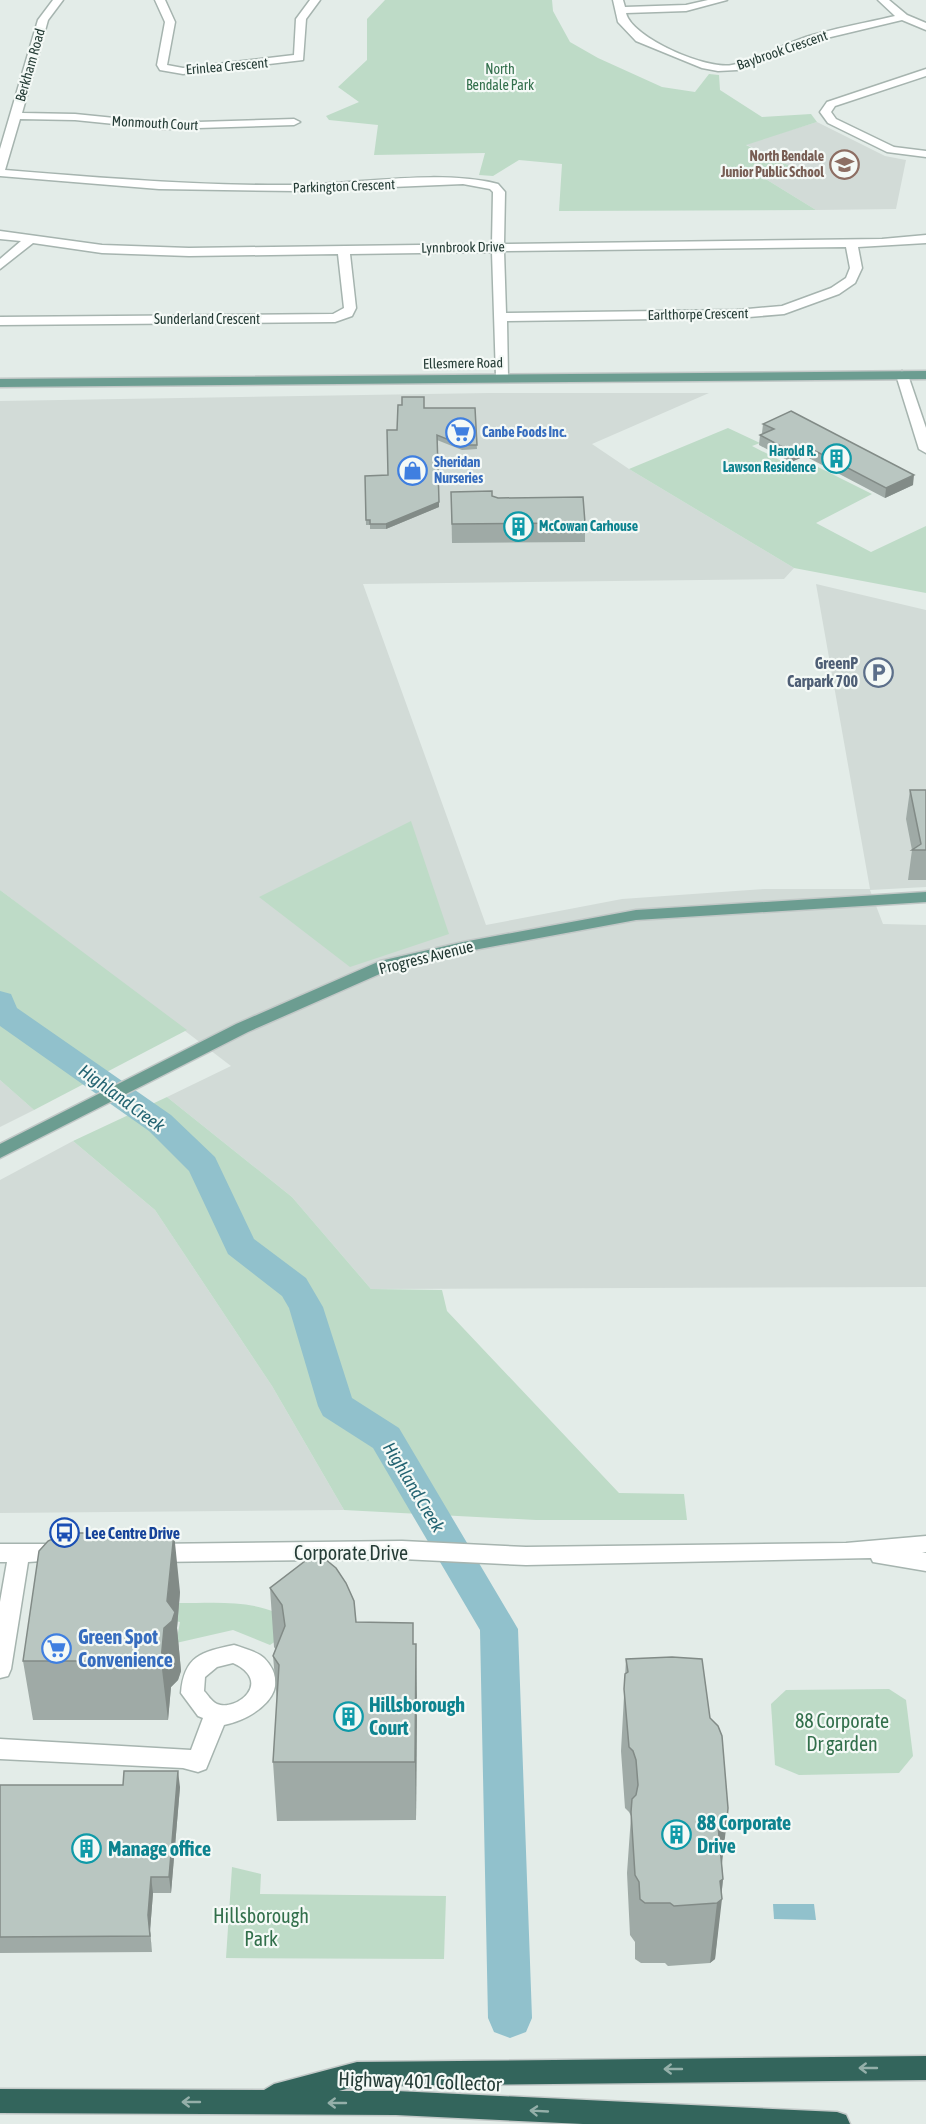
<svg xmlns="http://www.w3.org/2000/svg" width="926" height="2124" viewBox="0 0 926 2124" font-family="'Asap Condensed',sans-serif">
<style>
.built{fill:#d2dbd7}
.green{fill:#bedbc7}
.water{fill:#91c1cc}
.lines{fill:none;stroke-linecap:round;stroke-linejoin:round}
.river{fill:#91c1cc;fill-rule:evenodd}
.minor-casing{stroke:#a6b4af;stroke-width:3}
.major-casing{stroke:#c2c8c7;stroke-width:3}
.highway-casing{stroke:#c2c8c7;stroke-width:3}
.minor{fill:#fff;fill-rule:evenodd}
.major{fill:#6c9d91;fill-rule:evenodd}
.highway{fill:#33655c;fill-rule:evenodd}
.wall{fill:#9faaa6}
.shaded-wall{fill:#828b87}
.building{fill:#b9c6c1;stroke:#828b87;stroke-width:1.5}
.oneway{stroke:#94afa9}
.labels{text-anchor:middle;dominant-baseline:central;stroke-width:4.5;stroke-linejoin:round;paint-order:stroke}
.far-street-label{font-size:14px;fill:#253c36;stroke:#f4f9f6}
.far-park-label{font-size:14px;fill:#326f4b;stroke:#f4f9f6}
.far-education-label{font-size:14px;font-weight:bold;fill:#785e54;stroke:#f4f9f6;text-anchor:end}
.far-shop-label{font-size:14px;font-weight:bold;fill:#366cbe;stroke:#f4f9f6;text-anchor:start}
.far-culture-label{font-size:14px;font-weight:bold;fill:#0d838f;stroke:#f4f9f6;text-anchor:end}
.service-label{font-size:16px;font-weight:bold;fill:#4e5e75;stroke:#f4f9f6;text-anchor:end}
.street-label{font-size:16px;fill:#253c36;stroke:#f4f9f6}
.transit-label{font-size:16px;font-weight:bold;fill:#164399;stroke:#f4f9f6;text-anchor:start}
.water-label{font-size:18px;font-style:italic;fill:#246472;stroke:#f4f9f6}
.near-street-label{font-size:20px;fill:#253c36;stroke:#f4f9f6}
.near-shop-label{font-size:20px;font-weight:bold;fill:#366cbe;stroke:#f4f9f6;text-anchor:start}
.near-culture-label{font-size:20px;font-weight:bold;fill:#0d838f;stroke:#f4f9f6;text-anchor:start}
.near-park-label{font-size:20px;fill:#326f4b;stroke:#f4f9f6}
</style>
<rect width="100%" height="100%" fill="#e3ece8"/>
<g class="built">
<path d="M817,122L885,156L906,160L896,209L816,210L764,178L793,168L745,144Z"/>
<path d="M489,393H709L592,444L629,469L794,568L784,579L363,584L486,925L622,899L764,889H870L816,584L926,610V887L870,890L883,924L926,925V1287L371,1289L292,1197L167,1097L231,1066L0,890V401Z"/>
<path d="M0,1080L34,1110L0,1127Z"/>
<path d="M73,1141L155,1210L272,1386L344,1510L0,1513V1180Z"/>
</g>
<g class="green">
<path d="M385,0H552L553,11L570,42L598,58L662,87L695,92L709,74L719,75L720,90L762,117L811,114L817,122L746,145L794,168L764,178L816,210L559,211L562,164L519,160L493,176L479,175L485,153L374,155L378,125L329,120L326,116L359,102L338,87L367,60V19Z"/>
<path d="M728,428L760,443L752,446L795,468L808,462L872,494L816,523L871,552L926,526V593L794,568L629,469Z"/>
<path d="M411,821L449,934L350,967L259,897Z"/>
<path d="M0,890L187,1030L34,1110L0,1080Z"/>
<path d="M167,1097L292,1197L371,1289L442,1290L447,1311L619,1493L684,1494L687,1520H536L344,1510L272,1386L155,1210L73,1141Z"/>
<path d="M177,1603C226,1603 257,1598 300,1625L270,1645L233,1630L176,1643L180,1622L175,1621Z"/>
<path d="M889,1689L906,1700L913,1756L899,1773L799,1775L775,1765L771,1704L786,1690Z"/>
<path d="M232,1867L261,1874L260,1894L446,1896L444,1959L226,1958Z"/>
</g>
<path class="water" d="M773,1904H814L816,1920L774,1919Z"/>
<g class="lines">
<path class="river" d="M0,991L11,994L17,1008L171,1115L215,1157L254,1239L306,1278L323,1307L352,1398L399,1428L518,1629L532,2018L526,2032L510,2038L494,2032L488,2018L480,1630L373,1448L323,1416L318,1406L289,1308L282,1296L228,1254L189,1171L149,1131L0,1026Z"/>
<defs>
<g id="minor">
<path d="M53,0H63L48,20L22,113L75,114L164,123L294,119L300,122L294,125L164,129L75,120L20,119L5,170C102,178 200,186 297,185C360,184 438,169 498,184L505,192L504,244L882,239L926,235V243L858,247L862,268L855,283L839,294L784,314L737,318L507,321L508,377L502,381L496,377L492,252L350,254L356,308L352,316L335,322L0,325V317L333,314L344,308L338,254L189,256L102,253L33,243L0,269V259L21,241L0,239V231L102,245L189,248L492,244L493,192L490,189L463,184L297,191L159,189L0,176V149L38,20ZM846,247L850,268L846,278L831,288L782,306L737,310L506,313L504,251Z"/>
<path d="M155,0H165L175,22L167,65L183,68L294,55L296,19L310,0H320L306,19L303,60L183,74L160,70L157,65L165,22Z"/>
<path d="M613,0H623L625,7L686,5L708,0H727L686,11L626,13C632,38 707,70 732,65C757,60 782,45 806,37C835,28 866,23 895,16L878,0H889L907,15L926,23V30L902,20L814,41L737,70L718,71L702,68L636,41L618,22Z"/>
<path d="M926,69V76L835,106L831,112L836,119L894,147L926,151V157L887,152L828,123L820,112L827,102Z"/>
<path d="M902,371L908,375L926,428V453L919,449L896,375Z"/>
<path d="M926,1536V1552L922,1553H926V1571L873,1562L871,1558L526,1565L402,1559L151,1562L143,1559L140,1553L143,1547L151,1544L402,1541L526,1547L846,1543Z"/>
<path d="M0,1544H64L72,1547L75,1553L72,1559L28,1562L11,1669L8,1676L0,1678V1602L7,1562H0Z"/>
<path d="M234,1645C243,1648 258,1652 264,1658C296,1691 254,1719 224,1725L206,1769L198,1772L183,1768L0,1759V1739L191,1750L203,1718L198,1716L181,1693C184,1656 201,1652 234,1645ZM233,1663C274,1682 236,1712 217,1704C211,1701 208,1695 204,1691L205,1677L217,1667Z"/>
</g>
<g id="major">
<path d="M926,371V379L0,387V379Z"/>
<path d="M926,892V902L636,920L463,952L391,969L248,1032L0,1158V1144L236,1024L380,961L463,942L636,910Z"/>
</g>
<path id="highway" d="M926,2056V2080L357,2086L339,2091H396L837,2112L846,2115L850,2124H583L396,2115L0,2113V2089L264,2090L274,2084L357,2062Z"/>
</defs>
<use href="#minor" class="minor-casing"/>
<use href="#major" class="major-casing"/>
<use href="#highway" class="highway-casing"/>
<use href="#minor" class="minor"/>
<use href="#major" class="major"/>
<use href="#highway" class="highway"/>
</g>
<g class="wall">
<path d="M402,405L424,408H475L477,449L462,450L437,440L439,507L386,529H370V525H366L365,476L388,475Z"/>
<path d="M763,424L913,485L885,498L805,456L791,462L759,445L760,435L763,434L762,433Z"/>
<path d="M451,492L492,496L585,523V542L452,543Z"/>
<path d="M910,790H926V880H908L912,850L906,819Z"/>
<path d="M270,1588L356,1622L413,1623V1644L417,1703L416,1820L277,1821L273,1762L277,1701L273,1656L276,1650L274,1647Z"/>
<path d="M180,1592L177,1628L181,1671L178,1680L171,1687L168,1720H33L23,1661Z"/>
<path d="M626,1659L722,1866L723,1879L715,1959L710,1963L668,1966L665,1963H641L635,1959V1942L630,1935L627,1873L631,1816L629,1812L625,1808L621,1751Z"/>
<path d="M0,1785L180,1787L171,1893H153L150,1931L152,1952L0,1953Z"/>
</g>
<g class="shaded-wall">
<path d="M806,446L805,456L791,462L792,452Z"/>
<path d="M914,475L913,485L885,498L886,488Z"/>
<path d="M439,502V507L386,529V524Z"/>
<path d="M174,1533L180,1592L177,1628L181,1671L178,1680L171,1687L168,1720L161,1661Z"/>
<path d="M416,1644L417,1703L416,1820L415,1762Z"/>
<path d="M178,1771L180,1787L171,1893L169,1877Z"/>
<path d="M727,1820L720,1881L723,1879L721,1899H722L715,1959L710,1963L717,1903L718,1826Z"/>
<path d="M151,1877L153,1893L150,1931L152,1952L148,1915Z"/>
</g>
<g class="building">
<path d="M402,397H424V408H475L477,445H462L437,435L439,502L386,524H370V520H366L365,476L388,475L387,430H397L398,405H402Z"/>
<path d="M791,411L914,475L886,488L806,446L792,452L760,435L774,429L763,424Z"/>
<path d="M492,491V496L498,498L583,497L585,523L452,524L451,492Z"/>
<path d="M910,790H926V850H912L921,844Z"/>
<path d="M65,1533H174L167,1601L175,1612L172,1621L164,1628L161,1661H23L39,1551L48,1541Z"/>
<path d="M313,1555H320L336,1568L346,1583L354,1601L356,1622L413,1623V1644H416L415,1762H273L279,1665L273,1656L285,1626L282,1605L270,1588Z"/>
<path d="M672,1657L702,1659L710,1718L718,1726L722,1736L728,1808L727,1820L718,1826L723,1879L720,1881L722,1899L717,1903L674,1906L670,1903H645L640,1899L639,1882L635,1875L631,1812L632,1799L636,1795L638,1785L636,1760L633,1751L629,1747L624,1689L625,1674L628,1672L626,1659Z"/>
<path d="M124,1771H178L169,1877H151L148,1915L150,1936L0,1937V1785H123Z"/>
</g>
<defs><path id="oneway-shaft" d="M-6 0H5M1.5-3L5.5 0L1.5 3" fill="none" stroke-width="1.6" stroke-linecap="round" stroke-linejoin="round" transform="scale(1.5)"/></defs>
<g class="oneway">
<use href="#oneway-shaft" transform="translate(868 2068) rotate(180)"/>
<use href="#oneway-shaft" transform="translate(673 2069) rotate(180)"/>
<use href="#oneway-shaft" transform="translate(191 2102) rotate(-180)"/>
<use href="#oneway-shaft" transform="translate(337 2103) rotate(-180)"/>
<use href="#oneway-shaft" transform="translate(539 2111) rotate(-177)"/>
</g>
<defs>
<symbol id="school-ring" viewBox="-11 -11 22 22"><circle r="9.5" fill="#f4f9f6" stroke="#8d6e63" stroke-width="1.5"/><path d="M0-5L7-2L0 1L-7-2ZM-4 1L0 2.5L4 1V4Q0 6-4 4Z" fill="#8d6e63"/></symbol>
<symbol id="supermarket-ring" viewBox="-11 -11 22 22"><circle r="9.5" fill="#f4f9f6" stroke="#3f7fe0" stroke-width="1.5"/><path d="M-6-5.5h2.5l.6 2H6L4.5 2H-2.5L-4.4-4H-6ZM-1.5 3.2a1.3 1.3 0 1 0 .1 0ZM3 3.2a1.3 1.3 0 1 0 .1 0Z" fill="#3f7fe0"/></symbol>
<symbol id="building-ring" viewBox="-11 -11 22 22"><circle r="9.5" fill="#f4f9f6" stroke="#0f9aa8" stroke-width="1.5"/><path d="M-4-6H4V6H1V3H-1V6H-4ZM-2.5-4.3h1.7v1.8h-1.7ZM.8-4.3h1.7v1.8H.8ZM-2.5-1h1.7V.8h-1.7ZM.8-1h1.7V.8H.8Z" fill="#0f9aa8"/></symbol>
<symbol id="shop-ring" viewBox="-11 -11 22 22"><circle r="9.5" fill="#f4f9f6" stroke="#3f7fe0" stroke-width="1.5"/><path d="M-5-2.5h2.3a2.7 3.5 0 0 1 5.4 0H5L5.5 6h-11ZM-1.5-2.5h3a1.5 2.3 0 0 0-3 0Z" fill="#3f7fe0"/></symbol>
<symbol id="parking-ring" viewBox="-11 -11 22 22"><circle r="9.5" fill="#f4f9f6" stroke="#5c6f8a" stroke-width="1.5"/><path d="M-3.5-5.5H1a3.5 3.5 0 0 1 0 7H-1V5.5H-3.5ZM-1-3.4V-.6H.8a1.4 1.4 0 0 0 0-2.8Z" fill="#5c6f8a"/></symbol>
<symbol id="bus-ring" viewBox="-11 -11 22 22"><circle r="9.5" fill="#f4f9f6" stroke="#1a4fb4" stroke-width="1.5"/><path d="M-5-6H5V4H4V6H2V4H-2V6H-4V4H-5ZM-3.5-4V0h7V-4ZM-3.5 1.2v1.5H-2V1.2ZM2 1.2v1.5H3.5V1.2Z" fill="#1a4fb4"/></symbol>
</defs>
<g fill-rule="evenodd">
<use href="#school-ring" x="828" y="148" width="33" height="33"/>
<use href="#supermarket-ring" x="444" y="416" width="33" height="33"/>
<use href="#building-ring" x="820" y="442" width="33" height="33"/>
<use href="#shop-ring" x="396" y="454" width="33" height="33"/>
<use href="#building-ring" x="502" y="510" width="33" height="33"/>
<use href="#parking-ring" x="862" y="656" width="33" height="33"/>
<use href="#bus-ring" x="48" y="1516" width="33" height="33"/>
<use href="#supermarket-ring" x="40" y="1632" width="33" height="33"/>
<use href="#building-ring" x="332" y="1700" width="33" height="33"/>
<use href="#building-ring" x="660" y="1818" width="33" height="33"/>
<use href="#building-ring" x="70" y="1832" width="33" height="33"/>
</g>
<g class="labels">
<g class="far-street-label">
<text transform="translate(782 50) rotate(-19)">Baybrook Crescent</text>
<text transform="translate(30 65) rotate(-74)">Berkham Road</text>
<text transform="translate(227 66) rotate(-5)">Erinlea Crescent</text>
<text transform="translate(155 123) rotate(3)">Monmouth Court</text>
<text transform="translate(344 186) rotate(-2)">Parkington Crescent</text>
<text transform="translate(463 247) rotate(-1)">Lynnbrook Drive</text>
<text transform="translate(698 314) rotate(-1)">Earlthorpe Crescent</text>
<text x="207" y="319">Sunderland Crescent</text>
<text transform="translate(463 363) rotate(-1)">Ellesmere Road</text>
</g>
<g class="far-park-label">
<text x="500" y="69">North<tspan x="500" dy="16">Bendale Park</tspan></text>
</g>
<g class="far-education-label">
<text x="824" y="156">North Bendale<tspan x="824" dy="16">Junior Public School</tspan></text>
</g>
<g class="far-shop-label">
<text x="482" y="432">Canbe Foods Inc.</text>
<text x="434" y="462">Sheridan<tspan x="434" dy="16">Nurseries</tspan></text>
</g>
<g class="far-culture-label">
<text x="816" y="451">Harold R.<tspan x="816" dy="16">Lawson Residence</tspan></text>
<text x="539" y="526" text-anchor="start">McCowan Carhouse</text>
</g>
<g class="service-label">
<text x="858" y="663">GreenP<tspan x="858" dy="18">Carpark 700</tspan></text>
</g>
<g class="street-label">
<text transform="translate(426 957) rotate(-14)">Progress Avenue</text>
</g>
<g class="transit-label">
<text x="85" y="1533">Lee Centre Drive</text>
</g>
<g class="water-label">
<text transform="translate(122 1098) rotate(36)">Highland Creek</text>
<text transform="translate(414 1487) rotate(59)">Highland Creek</text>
</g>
<g class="near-street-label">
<text x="351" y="1552">Corporate Drive</text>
<text transform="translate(420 2081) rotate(2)">Highway 401 Collector</text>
</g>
<g class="near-shop-label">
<text x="78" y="1636">Green Spot<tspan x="78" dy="23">Convenience</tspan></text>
</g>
<g class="near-culture-label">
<text x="369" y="1704">Hillsborough<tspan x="369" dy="23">Court</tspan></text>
<text x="697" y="1822">88 Corporate<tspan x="697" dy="23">Drive</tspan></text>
<text x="108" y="1848">Manage office</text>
</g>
<g class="near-park-label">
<text x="842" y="1720">88 Corporate<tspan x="842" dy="23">Dr garden</tspan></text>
<text x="261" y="1915">Hillsborough<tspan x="261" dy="23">Park</tspan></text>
</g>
</g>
</svg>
